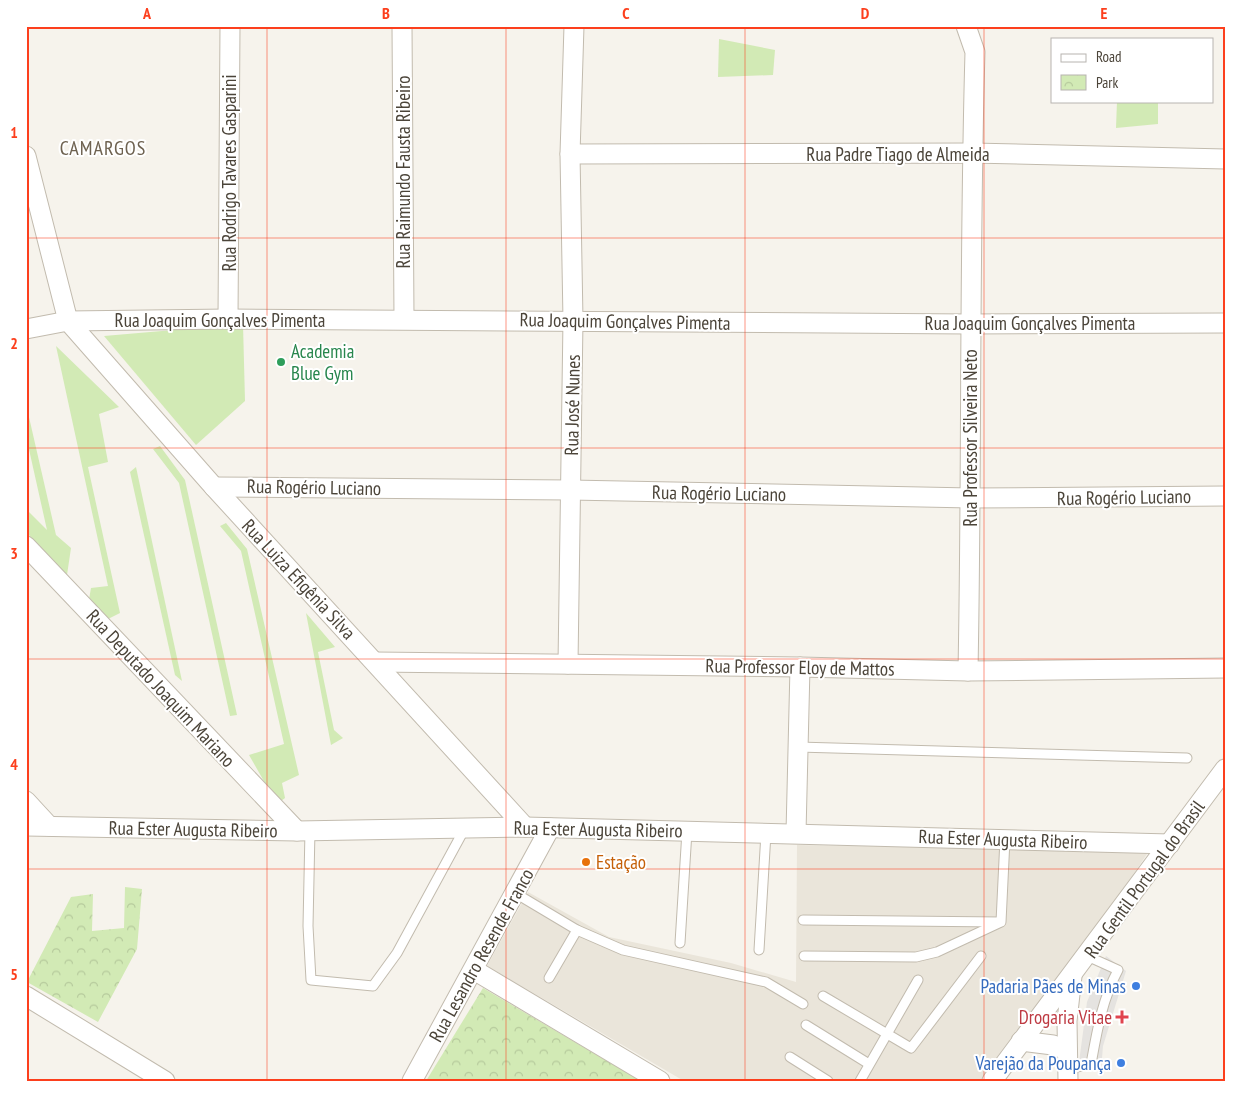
<svg xmlns="http://www.w3.org/2000/svg" width="1251" height="1107" viewBox="0 0 1251 1107" font-family="'PT Sans Narrow',sans-serif">
<style>
.residential{fill:#eae5da}
.green{fill:#d2eab5}
.park{fill:url(#park-crowns)}
.parking{fill:#e5e3e0}
.lines{fill:none;stroke-linecap:round;stroke-linejoin:round}
.lane-casing{stroke:#c2bbae;stroke-width:11}
.street-casing{stroke:#c2bbae;stroke-width:21}
.lane{stroke:#fff;stroke-width:9}
.street{stroke:#fff;stroke-width:19}
.grid{fill:none;stroke:#fc3f1d;stroke-width:1;stroke-opacity:0.55}
.leisure-dot{fill:#2e9e5b;stroke:#fff;stroke-width:2}
.food-dot{fill:#e8710a;stroke:#fff;stroke-width:2}
.shop-dot{fill:#3f7fe0;stroke:#fff;stroke-width:2}
.health-dot{fill:#e0444e;stroke:#fff;stroke-width:2}
.labels{text-anchor:middle;dominant-baseline:central;stroke-width:4;stroke-linejoin:round;paint-order:stroke}
.street-label{font-size:19px;fill:#4b4439;stroke:#fff}
.leisure-label{font-size:19px;fill:#27864d;stroke:#fff;text-anchor:start}
.food-label{font-size:19px;fill:#c56008;stroke:#fff;text-anchor:start}
.shop-label{font-size:19px;fill:#366cbe;stroke:#fff;text-anchor:end}
.health-label{font-size:19px;fill:#be3a42;stroke:#fff;text-anchor:end}
.neighbourhood-label{font-size:20px;letter-spacing:1px;fill:#6e6250;stroke:#fff}
.neatline{fill:none;stroke:#fc3f1d;stroke-width:2}
.grid-label{font-size:16px;text-anchor:middle;font-weight:bold;fill:#fc3f1d}
</style>
<defs>
<pattern id="park-crowns" width="20" height="18" patternUnits="userSpaceOnUse" patternTransform="scale(1.25)"><rect width="20" height="18" fill="#d2eab5"/><path d="M2 6a3 3 0 1 1 6 0M12 15a3 3 0 1 1 6 0" fill="none" stroke="#b6ca9c"/></pattern>
</defs>
<rect width="100%" height="100%" fill="#f6f3ec"/>
<path class="residential" d="M797,845L1149,851L1083,950L983,1081H684L487,966L528,892L609,937L731,963L796,982Z"/>
<g class="green">
<path d="M719,39L775,50L773,75L718,77Z"/>
<path d="M1117,101H1158V124L1116,128Z"/>
<path d="M243,324L245,401L196,445L104,336Z"/>
<path d="M56,346L119,407L99,414L108,462L88,467L120,613L104,621L88,605L91,588L108,586Z"/>
<path d="M26,404L56,535L71,548L67,575L26,532V509L47,530L26,436Z"/>
<path d="M160,446L185,480L237,715L230,716L179,483L153,449Z"/>
<path d="M136,467L182,681L175,675L130,472Z"/>
<path d="M226,523L247,549L299,775L282,783L285,798L277,804L249,755L284,744L241,551L220,526Z"/>
<path d="M306,613L335,647L318,652L334,730L343,738L331,745Z"/>
</g>
<g class="park">
<path d="M125,887L142,889L137,949L98,1022L27,982L71,897L93,894L92,931L124,928Z"/>
<path d="M483,988L641,1081H426Z"/>
</g>
<path class="parking" d="M1106,956L1126,971L1103,1046L1101,1070H1078L1087,1002Z"/>
<g class="lines">
<defs>
<g id="lane">
<path d="M798,747L1187,758"/>
<path d="M310,830L308,926L311,980L373,986L397,953L465,828"/>
<path d="M515,893L577,930L623,950L766,982L803,1004"/>
<path d="M803,920L1001,922L1005,839"/>
<path d="M680,943L687,831"/>
<path d="M759,950L766,833"/>
<path d="M804,956L916,957L937,952L999,923"/>
<path d="M549,978L577,930"/>
<path d="M823,996L911,1048L981,956"/>
<path d="M806,1025L869,1064"/>
<path d="M790,1057L828,1081"/>
<path d="M1067,1069L1091,1064C1097,1031 1102,1000 1118,970L1087,956"/>
<path d="M860,1081L918,980"/>
</g>
<g id="street">
<path d="M402,26L404,318"/>
<path d="M966,26L975,52C969,258 972,465 968,671"/>
<path d="M570,154L972,153L1225,159"/>
<path d="M26,156L68,321L214,487L525,827"/>
<path d="M228,319L230,26"/>
<path d="M26,329L68,321L228,319L969,324L1225,323"/>
<path d="M214,487L570,490L971,498L1225,496"/>
<path d="M26,546L297,831"/>
<path d="M375,662L800,667L968,671L1225,668"/>
<path d="M568,664L573,320L570,154L574,26"/>
<path d="M26,801L49,826"/>
<path d="M26,826L297,831L525,827L1170,844"/>
<path d="M796,833L800,667"/>
<path d="M474,970L660,1081"/>
<path d="M26,996L165,1081"/>
<path d="M1021,1041L1053,1045L1067,1050"/>
<path d="M412,1081L550,828"/>
<path d="M992,1081L1225,769"/>
<path d="M1068,1081L1067,1021L1072,976"/>
</g>
</defs>
<use href="#lane" class="lane-casing"/>
<use href="#street" class="street-casing"/>
<use href="#lane" class="lane"/>
<use href="#street" class="street"/>
</g>
<path class="grid" d="M267,26V1081M506,26V1081M745,26V1081M984,26V1081M26,238H1225M26,448H1225M26,659H1225M26,869H1225"/>
<circle class="leisure-dot" cx="281" cy="362" r="5"/>
<circle class="food-dot" cx="586" cy="862" r="5"/>
<g class="shop-dot">
<circle cx="1136" cy="986" r="5"/>
<circle cx="1121" cy="1063" r="5"/>
</g>
<path class="health-dot" d="M1119.5 1009.5h5v5h5v5h-5v5h-5v-5h-5v-5h5z"/>
<g class="labels">
<g class="street-label">
<text x="898" y="154">Rua Padre Tiago de Almeida</text>
<text transform="translate(403 172) rotate(-90)">Rua Raimundo Fausta Ribeiro</text>
<text transform="translate(229 173) rotate(-90)">Rua Rodrigo Tavares Gasparini</text>
<text x="220" y="320">Rua Joaquim Gonçalves Pimenta</text>
<text transform="translate(625 321) rotate(1)">Rua Joaquim Gonçalves Pimenta</text>
<text x="1030" y="323">Rua Joaquim Gonçalves Pimenta</text>
<text transform="translate(572 405) rotate(-89)">Rua José Nunes</text>
<text transform="translate(970 438) rotate(-90)">Rua Professor Silveira Neto</text>
<text transform="translate(314 487) rotate(1)">Rua Rogério Luciano</text>
<text transform="translate(719 493) rotate(1)">Rua Rogério Luciano</text>
<text transform="translate(1124 497) rotate(-1)">Rua Rogério Luciano</text>
<text transform="translate(299 579) rotate(47)">Rua Luiza Efigênia Silva</text>
<text transform="translate(800 667) rotate(1)">Rua Professor Eloy de Mattos</text>
<text transform="translate(161 688) rotate(47)">Rua Deputado Joaquim Mariano</text>
<text transform="translate(193 829) rotate(1)">Rua Ester Augusta Ribeiro</text>
<text transform="translate(598 829) rotate(1)">Rua Ester Augusta Ribeiro</text>
<text transform="translate(1003 839) rotate(2)">Rua Ester Augusta Ribeiro</text>
<text transform="translate(1144 879) rotate(-54)">Rua Gentil Portugal do Brasil</text>
<text transform="translate(481 955) rotate(-61)">Rua Lesandro Resende Franco</text>
</g>
<g class="leisure-label">
<text x="291" y="351">Academia<tspan x="291" dy="22">Blue Gym</tspan></text>
</g>
<g class="food-label">
<text x="596" y="862">Estação</text>
</g>
<g class="shop-label">
<text x="1126" y="986">Padaria Pães de Minas</text>
<text x="1111" y="1063">Varejão da Poupança</text>
</g>
<g class="health-label">
<text x="1112" y="1017">Drogaria Vitae</text>
</g>
<g class="neighbourhood-label">
<text x="103" y="148">CAMARGOS</text>
</g>
</g>
<rect width="1251" height="1107" fill="none" stroke="#ffffff" stroke-width="55"/>
<rect x="1051" y="38" width="162" height="65" fill="#ffffff" stroke="#b7b4b0"/>
<rect x="1061" y="54" width="25" height="8" fill="#ffffff" stroke="#b7b4b0"/>
<text x="1096" y="62" font-size="15" fill="#4b4439">Road</text>
<rect x="1061" y="75" width="25" height="15" fill="url(#park-crowns)" stroke="#b7b4b0"/>
<text x="1096" y="88" font-size="15" fill="#4b4439">Park</text>
<rect x="28" y="28" width="1196" height="1052" class="neatline"/>
<g class="grid-label">
<text x="147" y="19">A</text>
<text x="386" y="19">B</text>
<text x="626" y="19">C</text>
<text x="865" y="19">D</text>
<text x="1104" y="19">E</text>
<text x="14" y="138">1</text>
<text x="14" y="349">2</text>
<text x="14" y="559">3</text>
<text x="14" y="770">4</text>
<text x="14" y="980">5</text>
</g>
</svg>
